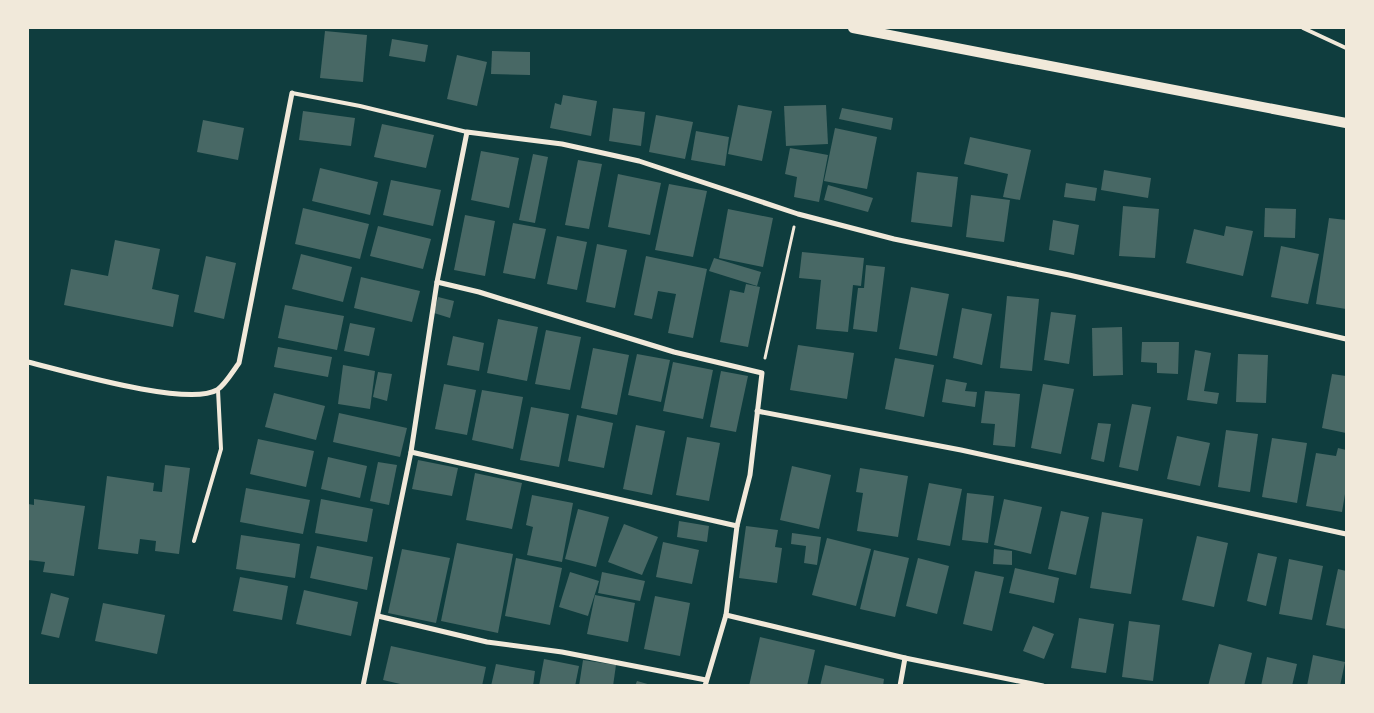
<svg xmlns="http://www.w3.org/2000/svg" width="1374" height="713" viewBox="0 0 1374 713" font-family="Mulish,sans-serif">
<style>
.building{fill:#486865}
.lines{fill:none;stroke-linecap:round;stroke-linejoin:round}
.path{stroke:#f1e9da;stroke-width:3}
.service{stroke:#f1e9da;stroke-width:4}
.minor{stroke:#f1e9da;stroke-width:5}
.secondary{stroke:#f1e9da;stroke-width:10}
</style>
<rect width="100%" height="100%" fill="#0f3d3e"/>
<g class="building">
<path d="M325,31L367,35L363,82L320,78Z"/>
<path d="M392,39L428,45L425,62L389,56Z"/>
<path d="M492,51L530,52V75L491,74Z"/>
<path d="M457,55L487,62L477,106L447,99Z"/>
<path d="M563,95L597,101L591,136L550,128L555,103L561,105Z"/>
<path d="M738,105L772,111L762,161L728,154Z"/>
<path d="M826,105L828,144L786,146L784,106Z"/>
<path d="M613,108L645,112L641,146L609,141Z"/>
<path d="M842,108L893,118L891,130L839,119Z"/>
<path d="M303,111L355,118L351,146L299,140Z"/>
<path d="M656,115L693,122L685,159L649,152Z"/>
<path d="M203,120L244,128L238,160L197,152Z"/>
<path d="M382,124L434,135L426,168L374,157Z"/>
<path d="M835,128L877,137L867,189L824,181Z"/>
<path d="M696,131L729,137L725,166L691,160Z"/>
<path d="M970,137L1031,150L1020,200L1003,197L1008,174L964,164Z"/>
<path d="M790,148L828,155L819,202L794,197L797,177L785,174Z"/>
<path d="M481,151L519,158L509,208L471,200Z"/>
<path d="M533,154L548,157L535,223L519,220Z"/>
<path d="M578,160L602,164L589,229L565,225Z"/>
<path d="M320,168L378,182L370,215L312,201Z"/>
<path d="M1104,170L1151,178L1148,198L1101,190Z"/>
<path d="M917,172L958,177L952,227L911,222Z"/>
<path d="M618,174L661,183L650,235L608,227Z"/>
<path d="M391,180L441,190L433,226L383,215Z"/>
<path d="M1066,183L1097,188L1095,201L1064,197Z"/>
<path d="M669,184L707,191L693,257L655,250Z"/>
<path d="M828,185L873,198L868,212L824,200Z"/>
<path d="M971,195L1010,200L1004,242L966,237Z"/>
<path d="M1123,206L1159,209L1155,258L1119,256Z"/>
<path d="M303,208L369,224L360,259L295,244Z"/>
<path d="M1265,208L1296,209L1295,238L1264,237Z"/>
<path d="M728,209L773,218L763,267L719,258Z"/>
<path d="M465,215L495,221L485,276L454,270Z"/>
<path d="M1329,218L1346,220V309L1316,304Z"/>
<path d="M1053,220L1079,225L1074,255L1049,250Z"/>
<path d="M513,223L546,229L535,279L503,273Z"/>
<path d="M378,226L431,239L423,269L370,256Z"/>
<path d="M1226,226L1253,231L1243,276L1186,263L1194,229L1224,236Z"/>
<path d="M557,236L587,242L577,290L547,284Z"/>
<path d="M115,240L160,249L152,289L179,295L173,327L64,305L71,269L108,276Z"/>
<path d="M597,244L627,250L615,308L586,302Z"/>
<path d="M1281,246L1319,254L1308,304L1271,297Z"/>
<path d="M802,252L864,258L861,286L853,285L848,332L816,329L821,280L799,278Z"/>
<path d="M301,254L352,267L343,302L292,289Z"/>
<path d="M206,256L236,263L224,319L194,312Z"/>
<path d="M646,256L707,269L693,338L668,333L676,294L658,291L652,319L634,315Z"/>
<path d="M714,258L761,272L757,286L709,271Z"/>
<path d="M866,265L885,267L877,332L853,329L858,288H864Z"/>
<path d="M361,277L420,291L412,322L354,308Z"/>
<path d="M746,284L760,287L748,347L720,342L730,290L744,293Z"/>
<path d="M911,287L949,294L937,356L899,349Z"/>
<path d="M1007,296L1039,299L1032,371L1000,368Z"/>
<path d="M438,297L454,301L450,318L434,313Z"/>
<path d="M285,305L344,316L337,350L278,338Z"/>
<path d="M962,308L992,314L982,365L953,358Z"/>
<path d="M1051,312L1076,315L1069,364L1044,360Z"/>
<path d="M498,319L538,327L527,381L487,373Z"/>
<path d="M350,323L375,328L369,356L344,351Z"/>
<path d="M1122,327L1123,375L1093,376L1092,328Z"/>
<path d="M546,330L581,337L570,390L535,384Z"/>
<path d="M453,336L484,343L479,371L447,365Z"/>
<path d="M1142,342H1179L1178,374L1157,373V363L1141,362Z"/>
<path d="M798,345L854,353L847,399L790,390Z"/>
<path d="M278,347L332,357L328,377L274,367Z"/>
<path d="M593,348L629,355L617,415L581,408Z"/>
<path d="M1195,350L1211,353L1204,391L1219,393L1217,404L1187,400Z"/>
<path d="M637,354L670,360L661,402L628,395Z"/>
<path d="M1238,354L1268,355L1266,403L1236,402Z"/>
<path d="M895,358L934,365L924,417L885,409Z"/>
<path d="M673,362L713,370L703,419L663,411Z"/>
<path d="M343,365L375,371L370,409L338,404Z"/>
<path d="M721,371L748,376L736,432L710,427Z"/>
<path d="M378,372L392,374L387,401L373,397Z"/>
<path d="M1332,374L1346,376V433L1322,428Z"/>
<path d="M946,379L967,383L965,391L977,392L975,407L942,402Z"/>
<path d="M444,384L476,390L467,435L435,429Z"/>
<path d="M1043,384L1074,389L1061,454L1031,448Z"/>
<path d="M482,390L523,397L513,449L472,440Z"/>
<path d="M985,391L1020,394L1015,447L993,445L995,424L981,423Z"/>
<path d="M274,393L325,406L316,440L265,427Z"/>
<path d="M1132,404L1151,407L1138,471L1119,467Z"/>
<path d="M531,407L569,414L559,467L520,460Z"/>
<path d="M339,413L407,428L400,457L333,442Z"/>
<path d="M577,415L613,423L604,468L568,461Z"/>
<path d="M1098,423L1111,424L1104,462L1091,459Z"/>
<path d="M636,425L665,431L652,495L623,489Z"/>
<path d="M1226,430L1258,434L1250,492L1218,487Z"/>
<path d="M1177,436L1210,443L1200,486L1167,479Z"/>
<path d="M687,437L720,443L709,501L676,495Z"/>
<path d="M1272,438L1307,443L1297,503L1262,497Z"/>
<path d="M258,439L314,451L306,487L250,474Z"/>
<path d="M1338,448L1346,450V488L1342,512L1306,506L1316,453L1336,456Z"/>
<path d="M328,457L367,466L360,498L321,489Z"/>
<path d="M418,460L458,468L452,496L412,489Z"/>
<path d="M378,462L397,465L389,505L370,501Z"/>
<path d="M165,465L190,468L179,554L155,551L156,541L140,539L138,554L98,549L107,476L154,483L153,491L162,492Z"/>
<path d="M792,466L831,475L819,529L780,520Z"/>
<path d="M860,468L908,476L898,537L857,531L863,493L856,492Z"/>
<path d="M475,473L522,483L512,529L466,520Z"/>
<path d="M929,483L962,489L950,546L917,540Z"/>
<path d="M246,488L310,500L303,534L240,522Z"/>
<path d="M967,493L994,496L988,543L962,540Z"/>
<path d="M532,495L573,503L562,562L527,555L533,527L526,525Z"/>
<path d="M34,499L85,506L74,576L43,572L45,562L28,560V504L34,505Z"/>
<path d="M321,499L373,509L367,542L315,533Z"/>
<path d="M1004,499L1042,507L1031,554L994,545Z"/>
<path d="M578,509L609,517L596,567L565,559Z"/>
<path d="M1061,511L1089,517L1076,575L1048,569Z"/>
<path d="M1102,512L1143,519L1131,594L1090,588Z"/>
<path d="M679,521L709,526L707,542L677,537Z"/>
<path d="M624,524L658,537L642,575L608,562Z"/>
<path d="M746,526L778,530L775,547L782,548L777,583L739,578Z"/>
<path d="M792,533L821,537L817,565L804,563L806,546L791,544Z"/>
<path d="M241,535L300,544L295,578L236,569Z"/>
<path d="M1197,536L1228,543L1214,607L1182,600Z"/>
<path d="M827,538L871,549L856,606L812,595Z"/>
<path d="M663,542L699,550L692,584L656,577Z"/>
<path d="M457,543L513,554L498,633L441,621Z"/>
<path d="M317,546L373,557L367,590L310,578Z"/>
<path d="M402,549L450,558L436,623L388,613Z"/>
<path d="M994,549L1012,551V565L993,564Z"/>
<path d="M874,550L909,558L895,617L860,609Z"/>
<path d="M1258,553L1277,557L1266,606L1247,601Z"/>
<path d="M516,558L562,568L550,625L505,616Z"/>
<path d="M918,558L949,566L937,614L906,606Z"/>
<path d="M1289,559L1323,566L1312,620L1279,614Z"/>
<path d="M1015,568L1059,578L1054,603L1009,593Z"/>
<path d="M1338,569L1346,571V629L1326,625Z"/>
<path d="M975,571L1004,577L992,631L963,624Z"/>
<path d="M570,572L599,581L588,616L559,607Z"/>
<path d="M602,572L645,581L640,601L598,593Z"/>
<path d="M240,577L288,586L282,620L233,611Z"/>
<path d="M304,590L358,602L351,636L296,624Z"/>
<path d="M51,593L69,598L59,638L41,634Z"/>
<path d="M595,595L635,603L628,642L587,634Z"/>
<path d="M655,596L690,603L680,656L644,649Z"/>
<path d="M103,603L165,615L157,654L95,641Z"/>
<path d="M1079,618L1114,624L1106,673L1071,668Z"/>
<path d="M1129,621L1160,625L1153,681L1122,677Z"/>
<path d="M1033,626L1054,634L1044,659L1023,651Z"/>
<path d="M760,637L815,650L807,686H749Z"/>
<path d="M1219,644L1252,653L1244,686H1208Z"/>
<path d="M391,646L486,667L482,686H409L383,680Z"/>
<path d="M1313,655L1345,662L1340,686H1307Z"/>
<path d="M1267,657L1297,664L1292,686H1261Z"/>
<path d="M544,659L579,666L575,686H539Z"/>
<path d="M583,660L616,665L613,686H579Z"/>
<path d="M496,664L535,671L533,686H491Z"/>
<path d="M825,665L884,679L883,686H820Z"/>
<path d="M637,681L651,685V686H635Z"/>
</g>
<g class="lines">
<path class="path" d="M765,358L794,227"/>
<g class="service">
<path d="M1303,28L1346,48"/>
<path d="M292,93L360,106L467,132"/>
<path d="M194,541L221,449L218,390"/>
</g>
<g class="minor">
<path d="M437,282L479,292L674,352L762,373L750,475L737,526L726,615L705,686"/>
<path d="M28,362C65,371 187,407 217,390C225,385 233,371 239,363L292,93"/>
<path d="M757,411L961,450L1346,534"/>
<path d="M411,452L737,526"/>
<path d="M726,615L905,658L1043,686"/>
<path d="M378,616L487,642L562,652L706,680"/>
<path d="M363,686L411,452L437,282L467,132L562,144L639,161L798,214L894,239L1069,275L1346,339"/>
<path d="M900,686L905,658"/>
</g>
<path class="secondary" d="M853,28L1346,123"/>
</g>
<rect width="1374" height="713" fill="none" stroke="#f1e9da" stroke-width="58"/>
</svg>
